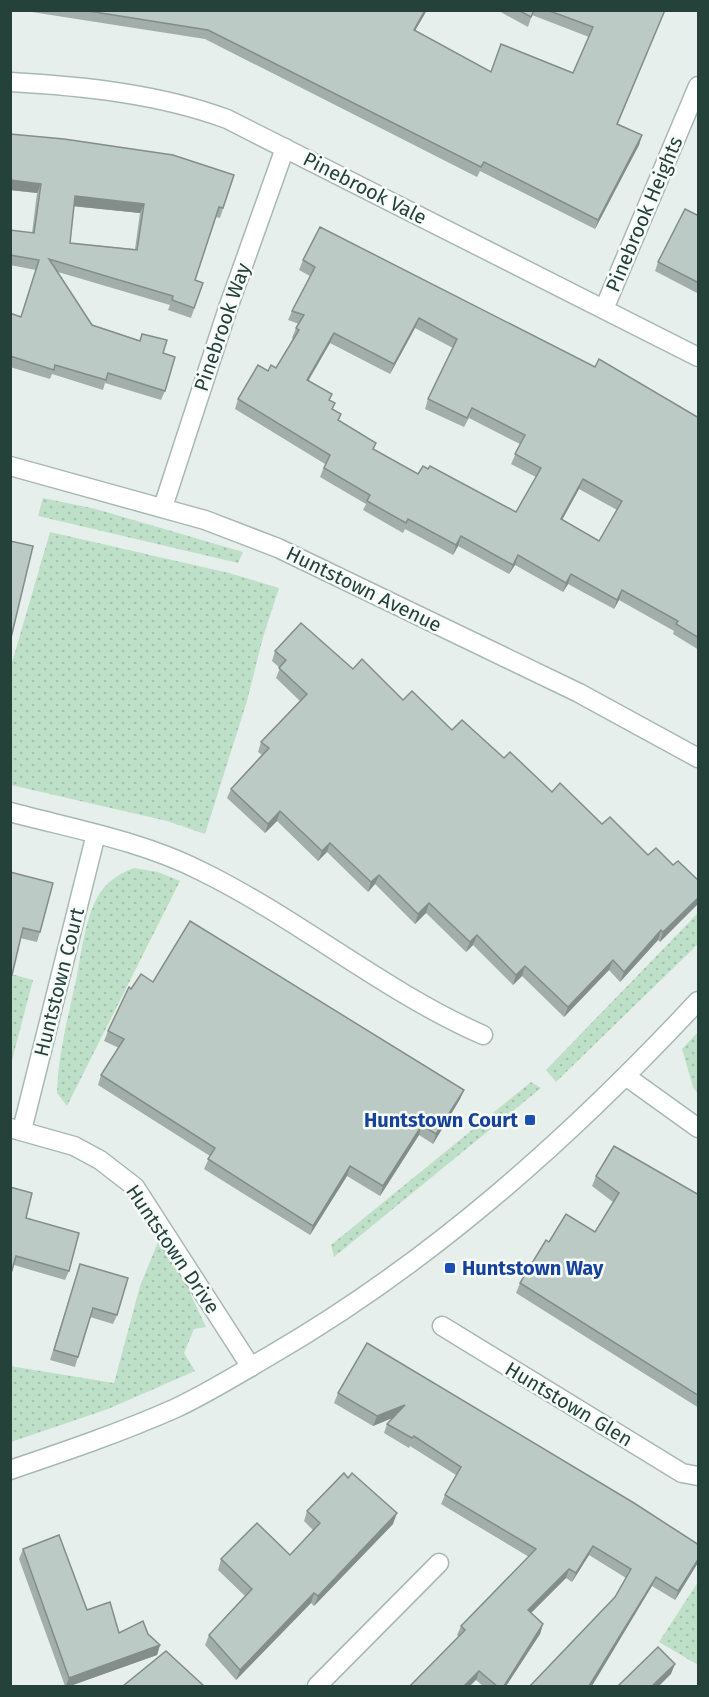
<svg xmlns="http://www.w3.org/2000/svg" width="709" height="1697" viewBox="0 0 709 1697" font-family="'Fira Sans',sans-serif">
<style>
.grass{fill:url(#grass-dots)}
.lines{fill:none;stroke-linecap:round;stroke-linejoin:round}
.minor-casing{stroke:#a8b8b2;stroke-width:21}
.tertiary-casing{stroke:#a8b8b2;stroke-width:21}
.minor{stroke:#fff;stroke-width:18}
.tertiary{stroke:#fff;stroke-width:18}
.wall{fill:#a1aea9;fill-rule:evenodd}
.shaded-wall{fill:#838d89}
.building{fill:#bbcac4;stroke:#838d89;stroke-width:1.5;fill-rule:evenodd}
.transit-dot{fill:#1a4fb4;stroke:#f7fbf9;stroke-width:2}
.labels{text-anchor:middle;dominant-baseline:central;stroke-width:5;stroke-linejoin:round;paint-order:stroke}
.street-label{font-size:20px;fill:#24423a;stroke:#f7fbf9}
.transit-label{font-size:20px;font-weight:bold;fill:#164399;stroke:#f7fbf9;text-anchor:end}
</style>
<defs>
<pattern id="grass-dots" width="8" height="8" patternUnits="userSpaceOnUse" patternTransform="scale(1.5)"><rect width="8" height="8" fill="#bfe0c8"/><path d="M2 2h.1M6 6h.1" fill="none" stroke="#a4c1ad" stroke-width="1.8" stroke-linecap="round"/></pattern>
</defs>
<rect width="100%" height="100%" fill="#e6efeb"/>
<g class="grass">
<path d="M43,498L96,509L243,552L238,563L38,516Z"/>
<path d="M50,532L229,573L279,588L263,637L247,701L205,834L167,821L11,785V666Z"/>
<path d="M134,868L158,872L180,881L67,1106L57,1093C58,1053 69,1014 77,975C82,950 85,919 98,896C106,882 120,873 134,868Z"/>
<path d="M698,913V944L556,1082L546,1070Z"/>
<path d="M11,974L33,980L11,1064Z"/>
<path d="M698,1032V1094L693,1087L682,1049Z"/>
<path d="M531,1082L541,1088L334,1257L331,1245Z"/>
<path d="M158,1242L181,1274L206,1327L194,1329L184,1353L195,1371L108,1409L11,1442L10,1366L114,1383L140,1286Z"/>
<path d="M698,1582V1665L659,1642Z"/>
</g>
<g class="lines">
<defs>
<g id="minor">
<path d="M10,82C83,86 159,94 227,119L698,357"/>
<path d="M604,309L698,86"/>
<path d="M10,466L205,520L278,548L579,693L698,758"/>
<path d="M163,507L228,308L285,148"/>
<path d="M10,812C74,829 142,841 201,871C299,919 383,991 483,1035"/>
<path d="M627,1077L698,1128"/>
<path d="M10,1128L74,1146L100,1160L135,1187L251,1367"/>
<path d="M22,1130L96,834"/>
<path d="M442,1326L682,1473L698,1476"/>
<path d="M317,1686L439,1563"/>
</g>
<path id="tertiary" d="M10,1470C66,1451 122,1432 176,1408C208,1393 240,1373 271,1355C433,1261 571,1137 698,1001"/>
</defs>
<use href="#minor" class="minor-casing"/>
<use href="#tertiary" class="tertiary-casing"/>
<use href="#minor" class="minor"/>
<use href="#tertiary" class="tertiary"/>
</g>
<g class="wall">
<path d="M19,10H427L415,31L491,72L573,73L589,37L532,15L528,27L497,10H665L618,124L642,135L639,145L595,229L480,171L477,177L205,39Z"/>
<path d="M10,134L234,175L220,218L216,217L195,280L203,283L191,318L168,310L170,305L58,272L92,325L163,353L165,391L161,400L105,383L103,390L52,374L50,379L10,367V313L21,317L36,270L10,265V230L32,233L37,193L10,190ZM74,206L140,213L135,249L70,243Z"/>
<path d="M699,216V294L655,271L658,262Z"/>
<path d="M303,260L595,367L699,418V650L673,634L674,631L619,600L614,609L568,584L563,592L515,565L509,574L458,546L453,555L405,529L403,533L363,510L366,504L320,477L325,464L235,409L238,399L268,371L276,368L293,339L292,338L296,328L299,324L288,320L292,311L310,276L299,270ZM415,328L453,348L428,399L425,409L464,427L469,418L520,444L511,464L536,477L516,512L418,474L374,449L339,420L341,414L333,410L330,401L309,380L330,343L390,374ZM579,489L617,510L599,541L562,520Z"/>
<path d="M275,651L353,669L452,730L504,758L552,792L602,824L648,855L673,865L699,881L660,942L658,940L620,982L609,970L564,1017L522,976L513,985L473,945L466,952L426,913L415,924L375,884L368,892L327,852L318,861L277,821L265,833L227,798L231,789L262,755L258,752L261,742L300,701L276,678L280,668L272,661Z"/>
<path d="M10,872L40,932L37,942L20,938L10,980Z"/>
<path d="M153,982L464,1090L460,1099L433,1144L419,1135L380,1196L347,1176L310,1235L204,1169L210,1156L98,1085L101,1075L119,1048L104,1041L108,1031L131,989Z"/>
<path d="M596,1176L699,1195V1408L516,1293L520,1283L595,1232L613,1202L592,1186Z"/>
<path d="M26,1218L69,1271L65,1280L14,1265Z"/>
<path d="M80,1264L117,1315L113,1324L90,1317L75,1367L50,1360Z"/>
<path d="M338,1393L699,1545V1561L675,1600L652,1586L615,1597L626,1578L589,1555L572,1582L566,1578L531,1613L543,1624L540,1634L506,1686H483L476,1680L459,1637L457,1635L461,1626L529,1557L441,1504L445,1495L456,1475L410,1446L409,1448L384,1433L387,1424L392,1418L373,1426L334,1403Z"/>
<path d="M307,1511L393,1524L314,1606L311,1603L236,1680L205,1645L209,1635L245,1596L218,1570L221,1559L290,1555L313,1530L304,1521Z"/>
<path d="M23,1549L87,1610L119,1633L148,1634L160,1645L157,1655L70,1686H65L19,1559Z"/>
</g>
<g class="shaded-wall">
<path d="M425,10H427L410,39L414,30Z"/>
<path d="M642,135L639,145L595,229L598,220Z"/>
<path d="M10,180L41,184L37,193L10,190Z"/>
<path d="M75,196L144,204L140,213L71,206Z"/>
<path d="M419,318L415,328L390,374L394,364Z"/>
<path d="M334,333L330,343L303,389L307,380Z"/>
<path d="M583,479L579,489L557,529L561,519Z"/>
<path d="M461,536L458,546L453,555L456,545Z"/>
<path d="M518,555L515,565L509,574L513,565Z"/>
<path d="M571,574L568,584L563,592L566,583Z"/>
<path d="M622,590L619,600L614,609L617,600Z"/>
<path d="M280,811L277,821L265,833L268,824Z"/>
<path d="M330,843L327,852L318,861L322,851Z"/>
<path d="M379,875L375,884L368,892L371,882Z"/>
<path d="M699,897V903L660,942L663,932Z"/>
<path d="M429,903L426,913L415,924L418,914Z"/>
<path d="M661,930L658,940L620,982L624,972Z"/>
<path d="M477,935L473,945L466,952L470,942Z"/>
<path d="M613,960L609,970L564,1017L568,1007Z"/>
<path d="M525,966L522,976L513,985L516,975Z"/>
<path d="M464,1090L460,1099L433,1144L436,1134Z"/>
<path d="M422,1125L419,1135L380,1196L383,1186Z"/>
<path d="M350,1166L347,1176L310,1235L313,1226Z"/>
<path d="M405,1405L402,1414L373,1426L377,1416Z"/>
<path d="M397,1513L393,1524L314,1606L318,1596Z"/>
<path d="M593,1546L589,1555L572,1582L576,1573Z"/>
<path d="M699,1558V1561L675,1600L678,1591Z"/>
<path d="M569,1569L566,1578L525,1619L528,1610Z"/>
<path d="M656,1577L652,1586L592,1686H589Z"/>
<path d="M314,1593L311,1603L236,1680L240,1670Z"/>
<path d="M543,1624L540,1634L506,1686H504Z"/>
<path d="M160,1645L157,1655L70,1686H66L69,1678Z"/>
<path d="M675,1664L671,1674L659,1686H652Z"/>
<path d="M479,1671L476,1680L470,1686H464Z"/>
</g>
<g class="building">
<path d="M82,10H425L414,30L491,72L501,44L573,73L593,27L547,10H665L617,124L642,135L598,220L484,162L481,167L208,30Z"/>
<path d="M518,10H534L531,17Z"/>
<path d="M10,134L64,139L173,155L234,175L223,208L219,207L195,280L203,283L194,308L172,300L173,296L49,259L92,325L140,341L142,334L167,340L163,353L175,357L165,391L108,373L106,380L55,365L54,370L10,356V313L21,317L39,260L10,255V230L34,233L41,184L10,180ZM75,196L144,204L137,250L70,243Z"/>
<path d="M685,209L699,216V283L658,262Z"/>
<path d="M320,227L595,367L599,359L699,418V638L676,624L678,621L622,590L617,600L571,574L566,583L518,555L513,565L461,536L456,545L408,519L406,523L367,501L370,495L324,468L330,455L238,399L258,365L268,371L271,365L276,368L299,330L296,328L304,315L292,311L315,267L303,260ZM419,318L457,339L428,399L467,418L472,408L525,435L515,454L541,468L516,512L430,466L428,469L423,466L418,474L373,449L376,443L338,420L341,414L332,409L335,403L329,400L332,394L307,380L334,333L394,364ZM583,479L622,501L599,541L561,519Z"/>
<path d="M10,541L33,546L10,642Z"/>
<path d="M301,623L353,669L362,659L403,700L412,691L452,730L462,720L504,758L510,752L552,792L560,783L602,824L610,817L648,855L656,848L673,865L678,861L699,881V897L663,932L661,930L624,972L613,960L568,1007L525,966L516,975L477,935L470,942L429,903L418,914L379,875L371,882L330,843L322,851L280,811L268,824L231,789L269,748L261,742L307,694L279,668L286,660L275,651Z"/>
<path d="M10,872L53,883L40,932L23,928L12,975H10Z"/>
<path d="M190,921L464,1090L436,1134L422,1125L383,1186L350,1166L313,1226L208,1159L215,1148L101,1075L124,1039L108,1031L129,987L131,989L141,974L153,982Z"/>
<path d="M614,1146L699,1195V1396L520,1283L546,1240L549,1242L566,1214L595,1232L619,1193L596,1176Z"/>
<path d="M10,1187L32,1193L26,1218L79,1233L69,1271L16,1256L10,1277Z"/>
<path d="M80,1264L128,1278L117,1315L93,1308L78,1357L54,1350Z"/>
<path d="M367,1343L634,1503L699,1545V1558L678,1591L656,1577L589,1686H530L615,1597L631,1569L593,1546L576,1573L569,1569L528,1610L543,1624L504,1686H497L479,1671L464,1686H410L465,1630L461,1626L536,1549L445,1495L461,1467L414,1436L412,1438L387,1424L405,1405L377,1416L338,1393Z"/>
<path d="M344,1473L348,1478L352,1473L397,1513L318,1596L314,1593L240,1670L209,1635L252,1589L221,1559L257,1523L290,1555L320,1523L307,1511Z"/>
<path d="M59,1535L87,1610L110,1602L119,1633L143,1621L148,1634L160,1645L69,1678L23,1549Z"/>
<path d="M658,1647L675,1664L652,1686H618Z"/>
<path d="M166,1651L204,1686H123Z"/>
</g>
<g class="transit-dot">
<rect x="524" y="1114" width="12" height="12" rx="3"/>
<rect x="444" y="1262" width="12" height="12" rx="3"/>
</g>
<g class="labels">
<g class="street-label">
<text transform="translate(365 188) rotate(27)">Pinebrook Vale</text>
<text transform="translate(644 214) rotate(-67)">Pinebrook Heights</text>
<text transform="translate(222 327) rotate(-71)">Pinebrook Way</text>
<text transform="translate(364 589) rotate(26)">Huntstown Avenue</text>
<text transform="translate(59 982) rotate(-76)">Huntstown Court</text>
<text transform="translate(173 1249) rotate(56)">Huntstown Drive</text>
<text transform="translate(569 1404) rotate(31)">Huntstown Glen</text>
</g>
<g class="transit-label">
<text x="518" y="1120">Huntstown Court</text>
<text x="462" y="1268" text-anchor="start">Huntstown Way</text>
</g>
</g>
<rect width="709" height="1697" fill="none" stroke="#24423a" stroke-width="24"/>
</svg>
